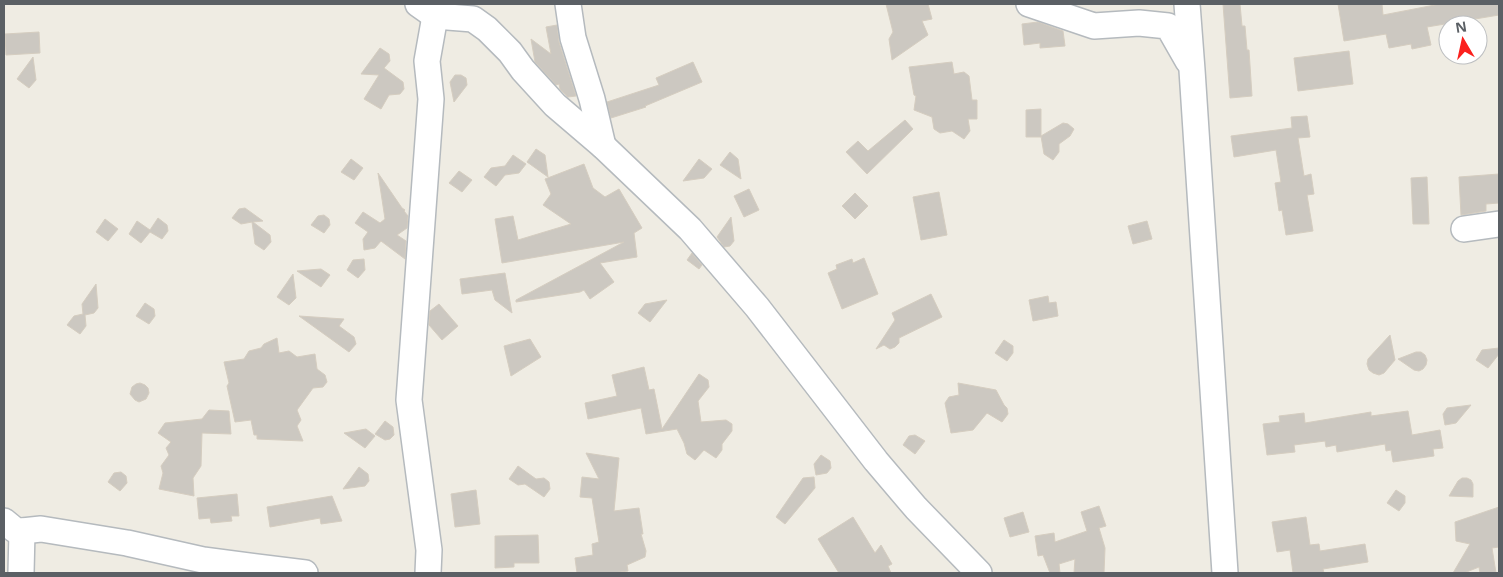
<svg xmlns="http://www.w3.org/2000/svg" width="1503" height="577" viewBox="0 0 1503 577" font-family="'Open Sans',sans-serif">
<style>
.building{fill:#ccc8c1;stroke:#d5cdc0}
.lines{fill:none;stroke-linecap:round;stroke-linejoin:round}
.minor-casing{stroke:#b5babe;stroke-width:28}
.minor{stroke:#fff;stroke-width:25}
</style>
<rect width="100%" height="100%" fill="#efece3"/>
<g class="building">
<path d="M886,4H928L932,19L922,21L928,35L892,60L889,39L893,32Z"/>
<path d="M1223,4H1240L1242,26H1245L1247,50H1249L1252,96L1230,98Z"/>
<path d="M1338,4H1382L1383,15L1440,4H1499V15L1427,27L1431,45L1412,49L1411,44L1389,48L1386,34L1344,41Z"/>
<path d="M1038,22L1063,31L1065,46L1040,48V43L1024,45L1022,24Z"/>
<path d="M557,25L559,42L576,96L568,97L560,89L559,84L556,85L535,62L531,39L551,54L546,27Z"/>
<path d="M39,32L40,53L6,55L5,34Z"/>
<path d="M380,48L389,54L390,61L384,68L403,82L404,89L400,94L389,95L381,109L364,99L379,75L361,74Z"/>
<path d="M1349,51L1353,84L1298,91L1294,58Z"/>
<path d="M33,57L36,80L29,88L17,79Z"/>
<path d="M693,62L702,82L645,106L646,107L611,118L607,102L659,85L656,78Z"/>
<path d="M952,62L954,74L964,72L969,76L972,100H977V119H968L970,131L964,139L952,131L940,133L934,129L932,117L914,110L916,96L914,95L909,67Z"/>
<path d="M455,75H461L466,78L467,85L454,102L450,82Z"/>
<path d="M1041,109V137H1026V110Z"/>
<path d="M1307,116L1310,137L1298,138L1304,176L1311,174L1314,194L1307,195L1313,231L1286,235L1282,210L1279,211L1275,183L1281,182L1276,150L1234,157L1231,136L1292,128L1291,117Z"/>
<path d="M905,120L913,129L867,174L846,152L858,141L868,151Z"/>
<path d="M1063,123L1068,124L1074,129L1070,136L1059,144V152L1053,160L1044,154L1041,136Z"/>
<path d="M536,149L545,155L548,177L527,162Z"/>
<path d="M730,152L738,159L741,179L720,165Z"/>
<path d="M513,155L526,164L519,173L505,175L496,186L484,177L491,168L505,166Z"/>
<path d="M351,159L363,168L354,180L341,172Z"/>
<path d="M699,159L712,169L704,178L683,181Z"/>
<path d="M584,164L593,188L605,197L619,189L642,228L634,233L637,257L600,263L614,282L590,299L584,290L580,292L516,302V300L624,242L502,263L495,219L513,216L518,240L571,224L543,205L551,194L545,179Z"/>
<path d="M459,171L472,180L462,192L449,183Z"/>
<path d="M378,173L402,208L405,210L404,211L408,216L407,228L397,235L406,241L405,259L381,241L375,248L364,250L363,239L368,232L355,223L363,212L380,223L385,219Z"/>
<path d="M1499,174V203L1486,204V211L1461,215L1459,177Z"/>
<path d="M1427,177L1429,224H1413L1411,178Z"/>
<path d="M749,189L759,210L744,217L734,196Z"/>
<path d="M939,192L947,235L921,240L913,197Z"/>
<path d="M855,193L868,206L855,219L842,206Z"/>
<path d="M245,208L263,221L253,222L270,235L271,242L264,250L255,244L252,222L241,224L232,218L239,209Z"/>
<path d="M324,215L329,219L330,225L324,233L311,225L318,216Z"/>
<path d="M731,217L734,241L730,246L724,247L717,237Z"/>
<path d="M158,218L167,225L168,231L162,239L150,232L141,243L129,234L137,221L150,230Z"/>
<path d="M105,219L118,229L108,241L96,232Z"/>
<path d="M1147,221L1152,239L1133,244L1128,226Z"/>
<path d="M692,253L702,265L699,269L687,260Z"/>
<path d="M864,258L878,294L842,309L828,273L837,269L836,265L852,259L853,263Z"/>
<path d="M364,259L365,270L358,278L347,270L353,260Z"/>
<path d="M321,269L330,275L321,287L297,271Z"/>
<path d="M505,273L512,313L495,300L492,290L462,294L460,279Z"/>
<path d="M293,274L296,298L289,305L277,297Z"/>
<path d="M96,284L98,308L94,313L85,315L86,326L80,334L67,325L74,316L83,314L82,304Z"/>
<path d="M931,294L942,317L899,338V343L895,347L890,349L884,345L876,349L895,320L892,313Z"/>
<path d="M1048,296L1049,303L1056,302L1058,316L1033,321L1029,300Z"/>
<path d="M667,300L650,322L638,313L645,304Z"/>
<path d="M145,303L154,309L155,316L149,324L136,316Z"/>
<path d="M439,304L458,326L442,340L429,325L430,311Z"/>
<path d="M299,316L344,319L339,326L354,337L356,344L349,352Z"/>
<path d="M1390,335L1395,360L1384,373L1379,375L1373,373L1369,370L1367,364L1368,359Z"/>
<path d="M277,338L279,353L289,351L297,357L315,354L317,369L325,375L327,382L323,387L313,388L297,410L301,420L297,426L303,441L257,439V435H254L251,420L235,422L227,386L229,383L224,362L244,359L249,351L261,348L264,344Z"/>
<path d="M530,339L541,357L511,376L504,346Z"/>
<path d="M1004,340L1013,346V353L1007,361L995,353Z"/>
<path d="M1499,348V354L1488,368L1476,360L1482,350Z"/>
<path d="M1416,352H1421L1425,355L1427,360L1426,365L1423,369L1419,371L1414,370L1398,359Z"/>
<path d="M644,367L649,390L654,389L662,429L699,374L708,380L709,387L698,401L701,422L726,420L732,424V431L722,444V450L716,458L704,450L695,460L687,454L684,443L677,429L646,434L641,408L588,419L585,403L617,396L612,375Z"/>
<path d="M140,383L145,385L148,388L149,393L146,399L139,402L135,400L130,394L132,387L136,384Z"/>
<path d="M958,383L996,390L1004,405L1007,408L1008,414L1002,422L987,413L973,430L951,433L945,403L949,397L959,395Z"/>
<path d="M1471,405L1456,423L1445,425L1443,414L1447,408Z"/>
<path d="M209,410L229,411L231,434L202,433L201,466L193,478L194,496L159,489L163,473L161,466L169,455L166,448L171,442L158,433L165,423L202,419Z"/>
<path d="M1408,411L1412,435L1440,430L1443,448L1433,449L1434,456L1393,462L1391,450L1386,451L1385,444L1337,452L1336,445L1326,447L1325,441L1294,445L1295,452L1267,455L1263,424L1280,422L1279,416L1304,413L1305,423L1371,412V416Z"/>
<path d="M385,421L393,427L394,435L390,439L385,440L375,434Z"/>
<path d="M366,429L375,436L365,448L344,433Z"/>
<path d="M915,435L925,441L915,454L903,445L909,436Z"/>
<path d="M586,453L619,458L614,511L639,508L643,534H641L646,551L645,557L627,565L628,571L613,573H577L575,558L593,555L592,544L599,542L592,498L580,497L582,477L599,479Z"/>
<path d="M821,455L830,461L831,468L827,473L816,475L814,464Z"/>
<path d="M518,466L536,479L544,478L549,482L550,489L544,497L525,484L518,485L509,479Z"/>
<path d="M359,467L368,474L369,481L365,486L343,489Z"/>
<path d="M121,472L126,476L127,483L120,491L108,482L114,473Z"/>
<path d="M814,477L815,488L785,524L776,517L803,478Z"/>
<path d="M1462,478H1467L1471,480L1473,484V497L1449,496L1458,481Z"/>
<path d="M476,490L480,524L455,527L451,494Z"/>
<path d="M1396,490L1405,496V503L1399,511L1387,503Z"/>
<path d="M237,494L239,516H231L232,521L211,523L210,518L199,519L197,498Z"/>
<path d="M332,496L342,521L321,524L320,518L270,527L267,507Z"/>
<path d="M1099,506L1106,526L1099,528L1105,548L1104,573H1074L1075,559L1059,564L1060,573H1050L1043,555L1038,556L1035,536L1054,533L1055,542L1087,531L1081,512Z"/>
<path d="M1499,507V547L1492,548L1496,573H1480L1479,567L1464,573H1453L1470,544L1456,541L1455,522Z"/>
<path d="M1023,512L1029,532L1010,537L1004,518Z"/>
<path d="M853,517L875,553L881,545L892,564L888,566L891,573H839L818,539Z"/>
<path d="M1306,517L1310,545L1319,544L1320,551L1365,544L1368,562L1323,569L1324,573H1293L1290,550L1277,552L1272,522Z"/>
<path d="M538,535L539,563H514V567L495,568V536Z"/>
</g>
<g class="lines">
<defs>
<g id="minor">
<path d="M418,4L435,16L473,19L487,29L510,52L523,70L555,105L603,146L690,229L757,307L876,461L916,508L979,573"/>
<path d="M568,4L573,38L592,99L603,146"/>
<path d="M1029,4L1094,26L1139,23L1168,26L1188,61"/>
<path d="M1187,4L1192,70L1225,573"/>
<path d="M1464,229L1499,224"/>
<path d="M4,521L15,530L22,531L41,529L127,543L203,560L305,573"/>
<path d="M21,573L22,531"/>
<path d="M428,573L429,550L409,400L431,99L427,61L435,16L440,4"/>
</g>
</defs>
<use href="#minor" class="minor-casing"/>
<use href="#minor" class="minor"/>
</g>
<rect width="1503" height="577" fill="none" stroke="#5b6065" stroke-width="10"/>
<g transform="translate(1463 40) rotate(351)"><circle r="24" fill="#ffffff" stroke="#bdbfc1"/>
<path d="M0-4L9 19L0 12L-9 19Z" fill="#fb201d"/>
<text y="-8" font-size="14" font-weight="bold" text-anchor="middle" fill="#5b6065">N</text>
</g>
</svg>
